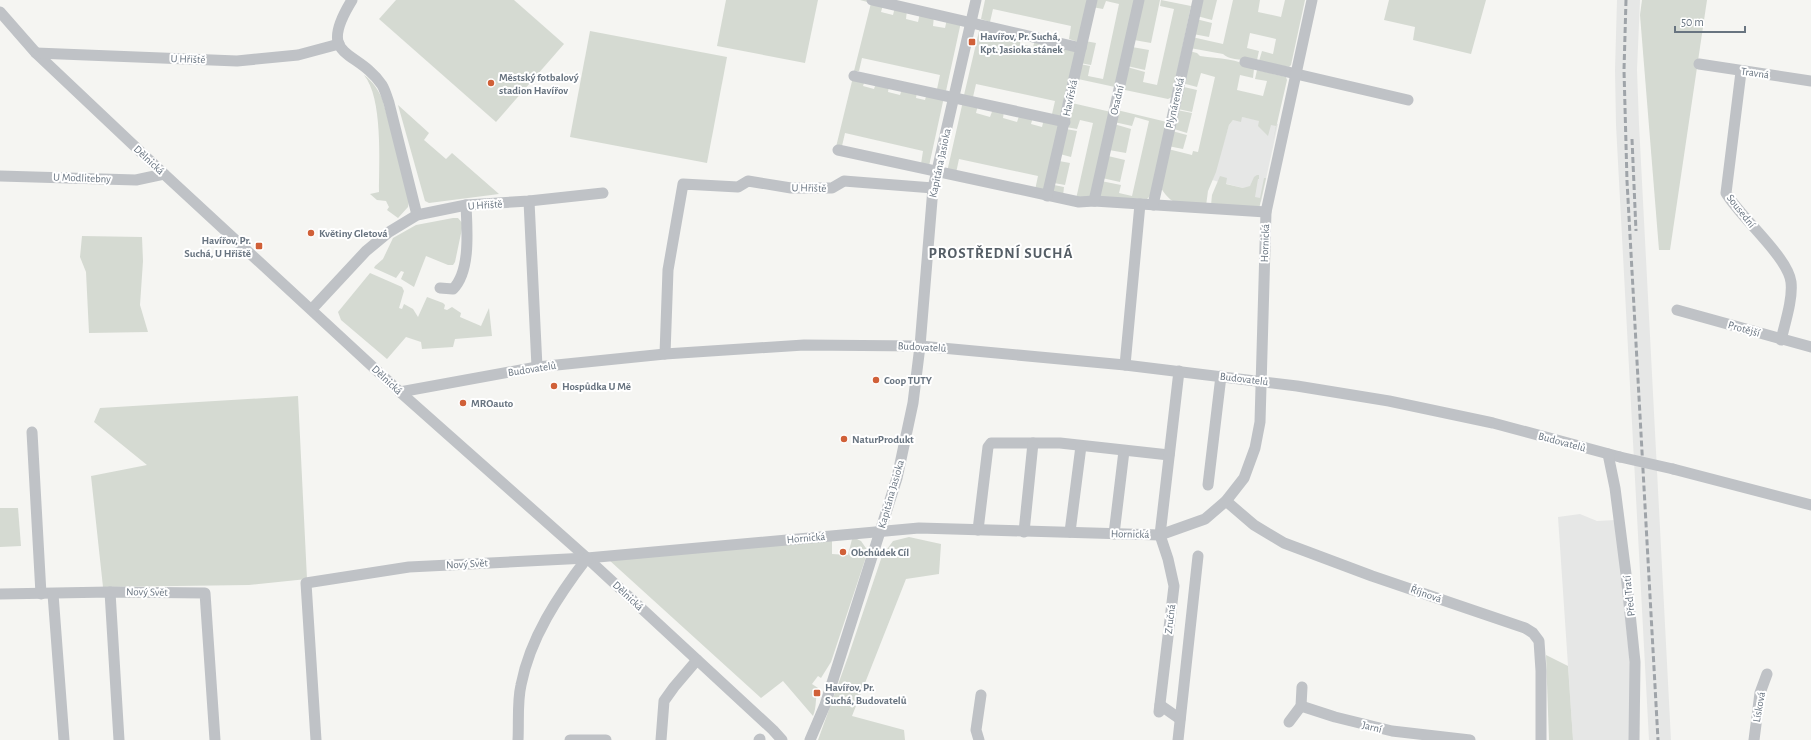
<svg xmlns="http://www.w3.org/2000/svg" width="1811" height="740" viewBox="0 0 1811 740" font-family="'Alegreya Sans',sans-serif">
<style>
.built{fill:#e6e7e6}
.green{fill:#d5dad2}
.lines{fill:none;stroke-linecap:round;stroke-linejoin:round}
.minor{stroke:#bfc2c6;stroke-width:11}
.rail{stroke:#9fa4a9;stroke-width:3;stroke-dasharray:6 3;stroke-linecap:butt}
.minor-bridge{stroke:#bfc2c6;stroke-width:11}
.poi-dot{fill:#d06038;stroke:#fff;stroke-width:1.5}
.labels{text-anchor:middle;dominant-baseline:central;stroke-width:4;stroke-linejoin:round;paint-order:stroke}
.poi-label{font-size:11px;font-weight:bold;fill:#687480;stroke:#fff;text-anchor:start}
.street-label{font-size:11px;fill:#687480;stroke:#fff}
.district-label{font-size:15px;font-weight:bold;letter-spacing:1px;fill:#555e66;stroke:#fff}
</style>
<rect width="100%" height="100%" fill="#f5f5f2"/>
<g class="built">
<path d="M1617,0H1640L1637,70L1639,124L1671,740H1649L1616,125L1615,70Z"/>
<path d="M1242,117L1278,124L1261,202L1251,199L1243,188L1212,180L1229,125L1233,120Z"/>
<path d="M1580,514L1597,521L1616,520L1630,665L1631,740H1573L1558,517Z"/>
</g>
<g class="green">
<path d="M396,0H514L564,44L496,122L379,19Z"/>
<path d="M726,0H818L805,63L717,46Z"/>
<path d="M860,0H872L883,5L881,12L893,15L895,7L907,10L906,19L918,22L920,13L934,16L933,26L945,28L947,19L961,22L946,91L937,89L940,75L862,58L859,71H854L871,3Z"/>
<path d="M985,0H1087L1078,42L1069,39L1071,26L993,9L990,22L981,19Z"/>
<path d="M1094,0H1136L1115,87L1078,79L1080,64L1090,66L1088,76L1103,79L1119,4L1106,1L1103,9L1092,7Z"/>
<path d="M1143,0H1160L1151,43L1134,40Z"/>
<path d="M1161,0L1191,6L1172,97L1168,99L1125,90L1123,87L1127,67L1145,72L1143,82L1157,85L1174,9L1160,6Z"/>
<path d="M1201,0H1217L1212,20L1197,16Z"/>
<path d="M1233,0H1260L1258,12L1281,17L1285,0H1305L1291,65L1289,67L1259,61L1262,51L1273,54L1276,39L1250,33L1247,48L1259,51L1257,60C1247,60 1230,61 1223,54L1190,48L1192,37L1223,44Z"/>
<path d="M1389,0H1486L1471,54L1413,40L1415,27L1384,20Z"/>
<path d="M1642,0H1707L1670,250H1659L1640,15Z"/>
<path d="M1196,19L1212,23L1209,37L1193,34Z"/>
<path d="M980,27L999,32L997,38L1008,40L1010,34L1021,36L1020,44L1033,47L1035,40L1047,43L1045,51L1061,55L1063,46L1077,49L1060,116L1052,114L1055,101L976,84L973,97L964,95Z"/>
<path d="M590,31L727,57L707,163L570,137Z"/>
<path d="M1085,41L1096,43L1091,65L1080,63Z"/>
<path d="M1132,47L1149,50L1145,70L1127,66Z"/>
<path d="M1189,51L1197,53L1200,56C1220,59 1237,58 1254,69L1253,78L1240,75L1237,90L1263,96L1267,81L1255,79L1257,70L1286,77L1287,80L1273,141L1276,126L1271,125L1268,136L1258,126L1259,121L1242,117L1241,122L1233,120L1229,125L1216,172L1208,191L1206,206C1184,204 1174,209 1161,188L1168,149L1192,155L1193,151L1198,152L1215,77L1201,73L1197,87L1182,83Z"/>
<path d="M364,75C373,82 377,88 382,98L410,196L408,207L398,218L387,210L389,207L386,201L377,200L370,194L379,192C379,162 383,98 364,75Z"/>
<path d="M853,77L865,80L863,86L874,89L876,83L889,86L888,92L900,95L902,89L917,92L916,98L925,100L927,93L944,97L929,166L921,164L923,151L845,133L842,146L836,147Z"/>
<path d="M1184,87L1197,90L1192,112L1178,109Z"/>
<path d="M963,101L978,105L976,113L990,117L993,109L1004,111L1003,118L1017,122L1020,113L1033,117L1031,124L1042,127L1044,119L1059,126L1044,189L1035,190L1038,176L959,159L956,173L947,172Z"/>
<path d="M1072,103L1111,112L1094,190L1091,197C1083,202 1058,199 1052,194L1054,185L1064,187L1063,196L1076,199L1093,123L1080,120L1077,129L1066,127Z"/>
<path d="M398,105L429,133L424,140L446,159L452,153L499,194L429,203L425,201Z"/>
<path d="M1117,110L1167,122L1150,196L1147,199L1099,197L1101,181L1121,185L1119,193L1132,196L1149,121L1135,117L1132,126L1114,122Z"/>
<path d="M1177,110L1192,113L1187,133L1174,129Z"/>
<path d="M1114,124L1131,129L1126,153L1109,150Z"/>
<path d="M1066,129L1077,131L1071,157L1060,154Z"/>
<path d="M1172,131L1187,135L1183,149L1168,146Z"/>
<path d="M1108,156L1125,160L1120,182L1102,178Z"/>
<path d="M1059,161L1070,163L1065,185L1054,183Z"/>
<path d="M1257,175H1259V179H1258L1255,197L1260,198L1264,178H1266L1259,209L1211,205L1212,195L1220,176L1227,178L1226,184L1243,188L1250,186L1254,177Z"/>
<path d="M453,218H458L463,224L455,262L453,265H448L426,256L414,287L401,279L404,272L401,271L396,278L394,277L374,268L375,266L383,259L393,238L416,225Z"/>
<path d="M82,236L142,237L143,261L140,305L148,332L89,333L86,272L80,257Z"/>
<path d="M370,273L402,287L404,291L399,308L402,309L404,304L413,309L418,317L427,297L443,303L445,305L444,309L447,310L452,307L461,313L460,317L481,326L489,308L492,336L455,339L453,347L422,349L421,342L406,337L387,359L341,320L338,312Z"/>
<path d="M298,396L307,579L249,585L103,587L91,476L147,465L94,422L100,408Z"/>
<path d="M0,508H18L21,546L0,547Z"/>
<path d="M909,537L941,544L939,574L906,579L852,716L904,730L905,740H818L848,657L882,556L893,541Z"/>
<path d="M855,538L861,541L868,551L831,662L821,678L818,676L812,684L818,688C815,697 817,707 813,716L783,681L761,698L609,560L832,540V554L848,555L852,539Z"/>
<path d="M1546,655L1568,666L1573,740H1549Z"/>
</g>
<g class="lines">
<g class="minor">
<path d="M352,0C315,60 357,48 382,85C385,90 387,97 389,103L417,215"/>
<path d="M872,0L1081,48"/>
<path d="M0,12L36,53L164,174L400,392L587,558L773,730L782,740"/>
<path d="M36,53L237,61L298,55L339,44"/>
<path d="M1245,62L1408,100"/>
<path d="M1699,64L1811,81"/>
<path d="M1741,72L1726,193C1740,217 1788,257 1791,282C1793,299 1785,323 1781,340"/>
<path d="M854,76L1065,122"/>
<path d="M838,150L1079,202L1094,201L1266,212"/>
<path d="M0,176L136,180L164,174"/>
<path d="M1047,196L1092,0"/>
<path d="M529,201L537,367"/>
<path d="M1094,201L1139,0"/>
<path d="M1153,205L1198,0"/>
<path d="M440,288L453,289C471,271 467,229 466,205"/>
<path d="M312,309L366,251L389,232L417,215L466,205L529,201L603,193"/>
<path d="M1677,310L1811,347"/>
<path d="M665,354L668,270L683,184L738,187L748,181L791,188H832L844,181L933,188"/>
<path d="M1125,365L1140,204"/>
<path d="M400,392L537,367L665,354L804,345L920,346L1125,365L1297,386L1389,401L1493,423L1620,457"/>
<path d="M32,432L41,594"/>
<path d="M1608,454L1615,488L1626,574L1635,662L1634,740"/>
<path d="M1673,469L1811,505"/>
<path d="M1208,485L1221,376"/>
<path d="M1226,501L1254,525L1284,543L1372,576L1525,628L1533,633L1539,641L1541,671V740"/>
<path d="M978,530L988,447L991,443H1060L1169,455"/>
<path d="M1024,532L1033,443"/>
<path d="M1070,532L1081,446"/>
<path d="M1114,534L1124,451"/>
<path d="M110,592L119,740"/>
<path d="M0,594L110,592L205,593L215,740"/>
<path d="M53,594L64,740"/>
<path d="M1160,705L1180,719"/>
<path d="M1301,706L1335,717L1392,731L1470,740"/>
<path d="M1159,712L1174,586L1168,559L1160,535L1179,371"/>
<path d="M1289,722L1301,706L1302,687"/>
<path d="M316,740L306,583L409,567L587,558L919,528L1160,535L1205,519L1226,501L1244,478L1255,448L1260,422L1266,212L1312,0"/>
<path d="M518,740C519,722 517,702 521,685C530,638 558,596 587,558"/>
<path d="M570,740H606"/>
<path d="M661,740L664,701L674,687L697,660"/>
<path d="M759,740L760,739"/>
<path d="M810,740L825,705L897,478L913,403L920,346L933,188L976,0"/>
<path d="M979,740L976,730L981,695"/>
<path d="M1178,740L1198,556"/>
<path d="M1754,740L1760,693L1767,674"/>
</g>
<g class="rail">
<path d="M1626,0L1624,70L1627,181L1658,740"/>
<path d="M1632,139L1636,231"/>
</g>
<path class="minor-bridge" d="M1620,457L1673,469"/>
</g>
<g class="poi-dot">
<rect x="968" y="38" width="8" height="8" rx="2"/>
<circle cx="491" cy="83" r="4"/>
<circle cx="311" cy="233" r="4"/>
<rect x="255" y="242" width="8" height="8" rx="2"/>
<circle cx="876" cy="380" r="4"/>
<circle cx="554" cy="386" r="4"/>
<circle cx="463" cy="403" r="4"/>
<circle cx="844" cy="439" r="4"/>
<circle cx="843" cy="552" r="4"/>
<rect x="813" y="689" width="8" height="8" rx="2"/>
</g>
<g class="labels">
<g class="poi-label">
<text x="980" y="36">Havířov, Pr. Suchá,<tspan x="980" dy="13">Kpt. Jasioka stánek</tspan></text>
<text x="499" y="77">Městský fotbalový<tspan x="499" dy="13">stadion Havířov</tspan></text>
<text x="319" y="233">Květiny Gletová</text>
<text x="251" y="240" text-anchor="end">Havířov, Pr.<tspan x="251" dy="13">Suchá, U Hřiště</tspan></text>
<text x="884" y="380">Coop TUTY</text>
<text x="562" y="386">Hospůdka U Mě</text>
<text x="471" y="403">MROauto</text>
<text x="852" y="439">NaturProdukt</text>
<text x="851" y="552">Obchůdek Cíl</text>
<text x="825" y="687">Havířov, Pr.<tspan x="825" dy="13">Suchá, Budovatelů</tspan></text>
</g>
<g class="street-label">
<text transform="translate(188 59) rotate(2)">U Hřiště</text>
<text transform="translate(1755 73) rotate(8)">Travná</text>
<text transform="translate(1070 98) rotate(-78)">Havířská</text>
<text transform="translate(1117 100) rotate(-77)">Osadní</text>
<text transform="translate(1175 103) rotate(-77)">Plynárenská</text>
<text transform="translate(149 160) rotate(43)">Dělnická</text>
<text transform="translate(940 163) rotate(-78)">Kapitána Jasioka</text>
<text transform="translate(82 178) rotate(2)">U Modlitebny</text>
<text transform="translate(809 188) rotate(1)">U Hřiště</text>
<text transform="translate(485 205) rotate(-4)">U Hřiště</text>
<text transform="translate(1741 211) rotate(52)">Sousední</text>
<text transform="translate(1265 243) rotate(-88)">Hornická</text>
<text transform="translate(1744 329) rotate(16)">Protější</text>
<text transform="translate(922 347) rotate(3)">Budovatelů</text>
<text transform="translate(532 369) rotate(-9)">Budovatelů</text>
<text transform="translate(1244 379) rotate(7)">Budovatelů</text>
<text transform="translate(387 380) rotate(43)">Dělnická</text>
<text transform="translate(1562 442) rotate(15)">Budovatelů</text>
<text transform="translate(891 494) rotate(-74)">Kapitána Jasioka</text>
<text transform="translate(1130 534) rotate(1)">Hornická</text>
<text transform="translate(806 538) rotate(-5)">Hornická</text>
<text transform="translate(467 564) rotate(-3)">Nový Svět</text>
<text transform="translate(147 592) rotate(1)">Nový Svět</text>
<text transform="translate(1426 594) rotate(19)">Říjnová</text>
<text transform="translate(628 596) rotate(43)">Dělnická</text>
<text transform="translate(1629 596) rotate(-96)">Před Tratí</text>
<text transform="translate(1170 619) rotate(-83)">Zručná</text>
<text transform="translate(1759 707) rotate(-80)">Lísková</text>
<text transform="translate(1372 727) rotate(14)">Jarní</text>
</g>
<g class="district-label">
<text x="1001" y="253">PROSTŘEDNÍ SUCHÁ</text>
</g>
</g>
<path d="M1675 26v6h70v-6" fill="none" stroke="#687480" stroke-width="2"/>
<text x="1681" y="26" font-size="12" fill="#687480" stroke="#ffffff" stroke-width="3" paint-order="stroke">50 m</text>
</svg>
